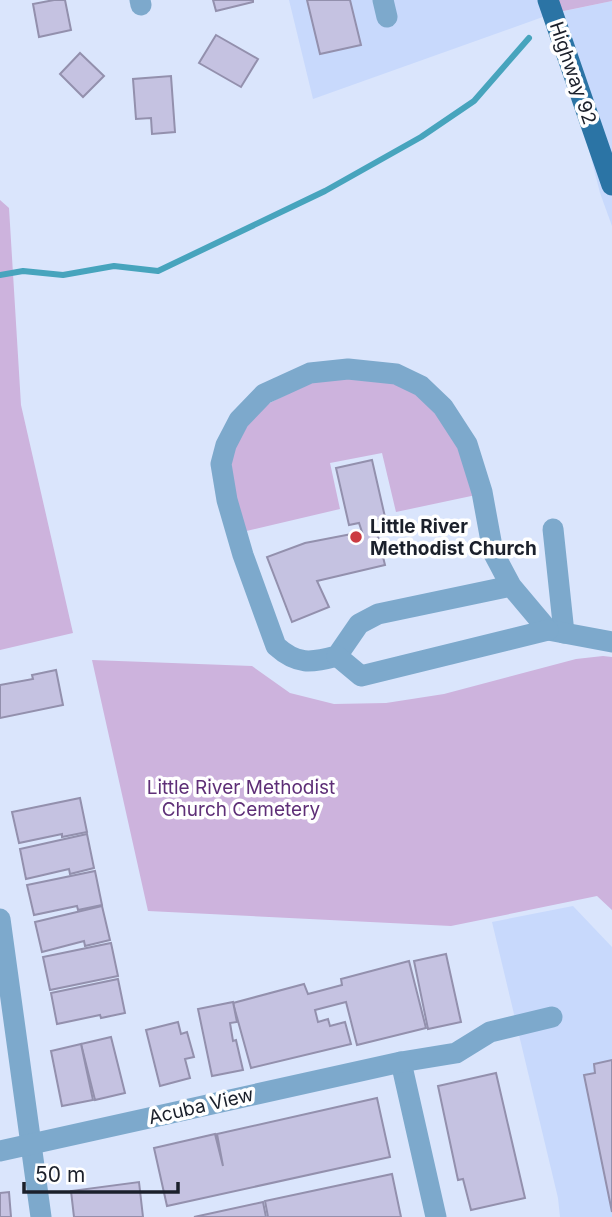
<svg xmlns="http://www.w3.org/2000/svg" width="612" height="1217" viewBox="0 0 612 1217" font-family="Inter,sans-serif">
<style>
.built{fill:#c8d9fc}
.green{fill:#cdb3dd}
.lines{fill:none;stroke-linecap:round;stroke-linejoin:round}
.stream{stroke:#47a4bd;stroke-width:6}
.building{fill:#c5c2e1;stroke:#9390ad;stroke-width:2}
.minor{stroke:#7da9cc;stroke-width:21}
.major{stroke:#2b74a5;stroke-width:21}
.poi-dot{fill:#cb3b42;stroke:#fff;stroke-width:2.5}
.labels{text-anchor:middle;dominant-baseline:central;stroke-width:7;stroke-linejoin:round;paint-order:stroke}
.street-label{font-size:19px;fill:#1b202b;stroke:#fff}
.poi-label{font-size:19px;font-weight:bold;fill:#1b202b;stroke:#fff;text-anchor:start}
.park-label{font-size:19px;fill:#5e2f77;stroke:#fff}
</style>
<rect width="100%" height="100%" fill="#dae5fc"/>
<g class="built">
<path d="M289,0H552L555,13L612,1V226L600,193L554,13L313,99Z"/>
<path d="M573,906L612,947V1217H560L558,1198L492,922Z"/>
</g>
<g class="green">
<path d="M552,0H612V1L554,13Z"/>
<path d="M0,200L9,208L21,405L73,633L0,650Z"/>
<path d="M319,378L388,380L422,393L450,424L476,495L396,512L382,453L330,463L340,509L242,532L228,461L256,410Z"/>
<path d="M603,656L612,657V910L597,896L451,926L148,911L92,660L252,666L290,693L334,704L386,703L444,694L576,659Z"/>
</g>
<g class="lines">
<path class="stream" d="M0,275L23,271L63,275L114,266L158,271L325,191L421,137L474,101L529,38"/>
</g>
<g class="building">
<path d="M54,0H65L71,30L39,37L33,4Z"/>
<path d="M213,0H253V2L216,11Z"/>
<path d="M307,0H350L361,45L320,54Z"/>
<path d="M216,35L258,59L241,87L199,63Z"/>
<path d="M80,53L104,76L83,97L60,74Z"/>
<path d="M171,76L175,132L152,134L151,118L136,119L133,79Z"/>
<path d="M372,460L385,517L374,520L385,565L317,581L329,607L292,622L267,557L305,543L362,532L359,523L349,525L336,468Z"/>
<path d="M56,670L63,705L0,718V685L33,679L32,675Z"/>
<path d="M80,798L87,832L62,837V834L19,843L12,812Z"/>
<path d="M87,834L94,868L70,874L69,869L26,879L20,849Z"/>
<path d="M95,871L102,905L78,910L77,906L34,915L27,885Z"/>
<path d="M102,906L110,940L85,946L84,941L42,952L35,922Z"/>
<path d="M111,943L118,976L50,990L43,957Z"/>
<path d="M446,954L461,1022L428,1029L414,961Z"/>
<path d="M409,961L426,1028L357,1045L346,1002L315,1010L318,1022L328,1019L330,1026L345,1022L351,1044L251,1068L233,1003L304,984L308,994L342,985L341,979Z"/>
<path d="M118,979L125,1013L101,1018L100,1015L57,1024L51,993Z"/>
<path d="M233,1002L237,1022L230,1023L233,1041L236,1040L243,1070L212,1076L198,1009Z"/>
<path d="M178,1022L181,1034L187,1032L194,1057L185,1059L190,1078L160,1086L146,1030Z"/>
<path d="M111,1037L125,1093L95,1100L81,1044Z"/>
<path d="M81,1044L93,1100L62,1106L51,1051Z"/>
<path d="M612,1060V1212L584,1075L595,1073L594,1064Z"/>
<path d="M496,1073L525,1198L471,1210L463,1179L458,1180L438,1086Z"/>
<path d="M377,1098L390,1157L167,1206L154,1148L215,1134L223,1166L217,1134Z"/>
<path d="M392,1174L401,1217H268L265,1201Z"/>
<path d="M139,1182L143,1217H74L71,1191Z"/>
<path d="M9,1192L11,1217H0V1193Z"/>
<path d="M263,1202L266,1217H194Z"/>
</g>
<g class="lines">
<g class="minor">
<path d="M140,0L141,5"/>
<path d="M383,0L387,17"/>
<path d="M553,529L564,633"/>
<path d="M511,586L378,614L359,624L337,656C311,663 297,665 276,646L243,555L227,500L221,464L226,445L239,420L264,394L310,373L348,369L396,374L421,386L443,407L467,444L482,492L493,552L511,586L548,630L612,642"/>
<path d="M337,656L361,676L548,630"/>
<path d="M0,919L41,1217"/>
<path d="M401,1062L436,1217"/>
<path d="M0,1151L401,1062L456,1053L490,1032L552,1017"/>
</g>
<path class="major" d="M548,0L612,185"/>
</g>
<circle class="poi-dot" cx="356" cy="537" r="7"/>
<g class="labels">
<g class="street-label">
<text transform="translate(573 73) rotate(71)">Highway 92</text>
<text transform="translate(201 1106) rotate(-13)">Acuba View</text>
</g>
<g class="poi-label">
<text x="370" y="526">Little River<tspan x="370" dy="22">Methodist Church</tspan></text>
</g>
<g class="park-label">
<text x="241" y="787">Little River Methodist<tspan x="241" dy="22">Church Cemetery</tspan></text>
</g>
</g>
<path d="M24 1182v10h154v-10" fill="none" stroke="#1b202b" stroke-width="3.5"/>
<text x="35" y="1182" font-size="21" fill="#1b202b" stroke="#ffffff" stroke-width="5" paint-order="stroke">50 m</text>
</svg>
